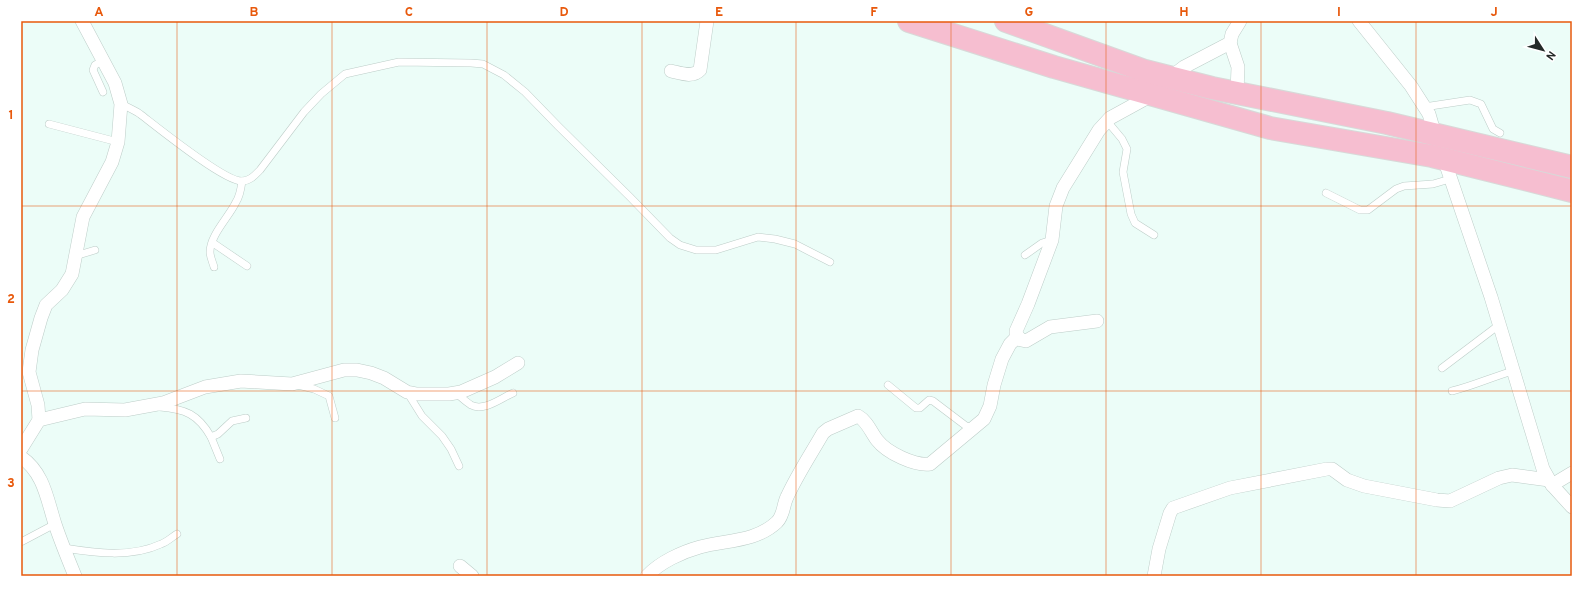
<svg xmlns="http://www.w3.org/2000/svg" width="1593" height="597" viewBox="0 0 1593 597" font-family="Overpass,sans-serif">
<style>
.lines{fill:none;stroke-linecap:round;stroke-linejoin:round}
.lane-casing{stroke:#bdcdc8;stroke-width:8}
.street-casing{stroke:#bdcdc8;stroke-width:14}
.highway-casing{stroke:#d8d9d8;stroke-width:24}
.lane{stroke:#fff;stroke-width:7}
.street{stroke:#fff;stroke-width:13}
.highway{stroke:#f6bed0;stroke-width:22}
.grid{fill:none;stroke:#e8590c;stroke-width:1;stroke-opacity:0.55}
.neatline{fill:none;stroke:#e8590c;stroke-width:1.5}
.grid-label{font-size:13px;text-anchor:middle;font-weight:bold;fill:#e8590c}
</style>
<rect width="100%" height="100%" fill="#ecfdf8"/>
<g class="lines">
<defs>
<g id="lane">
<path d="M103,92L93,70L95,65L104,60"/>
<path d="M121,104C127,107 134,110 140,114C157,127 225,182 242,181C250,181 255,175 260,170L304,112L321,94L345,74L399,62L471,63L483,64L504,75L525,92L558,126L630,197L670,238L680,245L696,250H716L758,237L775,239L795,244L830,262"/>
<path d="M1424,107L1470,100L1481,104L1493,129L1500,133"/>
<path d="M1107,121L1122,139L1127,149L1123,172L1131,214L1135,223L1154,235"/>
<path d="M49,124L118,142"/>
<path d="M1326,193L1360,210H1368L1396,189L1404,186L1433,184L1450,179"/>
<path d="M213,243L247,266"/>
<path d="M1025,255L1042,243L1052,240"/>
<path d="M75,256L95,250"/>
<path d="M214,267C213,263 210,257 210,252C210,235 229,217 236,202C240,196 241,189 242,181"/>
<path d="M1442,368L1499,325"/>
<path d="M298,385L314,389L329,396L335,418"/>
<path d="M888,385L916,408H920L929,400L933,401L966,426L971,427L975,425"/>
<path d="M1452,391C1473,386 1492,377 1513,371"/>
<path d="M407,392L422,416L442,436L451,449L459,466"/>
<path d="M456,393C461,397 466,402 471,405C484,412 501,398 513,393"/>
<path d="M160,407C185,409 198,414 211,437L218,434L232,421L246,418"/>
<path d="M211,437L220,459"/>
<path d="M21,542L55,524"/>
<path d="M64,548C95,553 131,558 161,544C167,542 172,537 177,534"/>
</g>
<g id="street">
<path d="M1359,21L1411,86L1429,114L1435,135"/>
<path d="M1230,43L1238,67L1237,92"/>
<path d="M671,71C680,73 693,78 700,70L707,21"/>
<path d="M1171,77L1184,67L1230,43L1232,34L1240,21"/>
<path d="M1444,159L1491,297L1543,469L1552,485L1572,507"/>
<path d="M1097,321L1050,327L1026,341L1021,340L1016,334V331L1028,304L1052,240L1056,206L1063,188L1099,130L1110,118L1152,95"/>
<path d="M39,420L85,409L125,410L163,403L205,387L241,381L292,384L344,370H357L371,373L384,378L407,392L417,394H449L461,392L495,377L518,363"/>
<path d="M21,449L39,420L38,405L29,372L32,350L41,318L46,305L62,290L72,274L83,217L112,162L118,142L121,104L115,83L82,21"/>
<path d="M21,457C44,473 47,499 55,524C61,542 68,559 75,576"/>
<path d="M1552,485L1572,473"/>
<path d="M460,566L472,576"/>
<path d="M647,576C660,562 682,552 700,547C726,540 756,542 777,522C784,515 783,505 787,497C797,475 811,454 823,433L828,429L858,416C867,421 871,432 877,440C887,453 915,466 930,464L984,419L990,406L994,385L1002,359L1010,344L1017,337"/>
<path d="M1154,576L1159,549L1170,513L1173,508L1230,488L1327,469H1332L1347,480L1364,486L1437,500L1450,501L1499,478L1512,475L1549,480"/>
</g>
<g id="highway">
<path d="M909,21L1054,67L1270,128L1432,156L1572,191"/>
<path d="M1006,21L1145,71L1212,88L1387,123L1572,167"/>
</g>
</defs>
<use href="#lane" class="lane-casing"/>
<use href="#street" class="street-casing"/>
<use href="#highway" class="highway-casing"/>
<use href="#lane" class="lane"/>
<use href="#street" class="street"/>
<use href="#highway" class="highway"/>
</g>
<path class="grid" d="M177,21V576M332,21V576M487,21V576M642,21V576M796,21V576M951,21V576M1106,21V576M1261,21V576M1416,21V576M21,206H1572M21,391H1572"/>
<rect width="1593" height="597" fill="none" stroke="#ffffff" stroke-width="44"/>
<g transform="translate(1543 50) rotate(126)" stroke="#ffffff" stroke-width="3" paint-order="stroke">
<path d="M0-3L7 15L0 10L-7 15Z" fill="#242a28"/>
<text y="-6" font-size="11" font-weight="bold" text-anchor="middle" fill="#242a28">N</text>
</g>
<rect x="22" y="22" width="1549" height="553" class="neatline"/>
<g class="grid-label">
<text x="99" y="16">A</text>
<text x="254" y="16">B</text>
<text x="409" y="16">C</text>
<text x="564" y="16">D</text>
<text x="719" y="16">E</text>
<text x="874" y="16">F</text>
<text x="1029" y="16">G</text>
<text x="1184" y="16">H</text>
<text x="1339" y="16">I</text>
<text x="1494" y="16">J</text>
<text x="11" y="119">1</text>
<text x="11" y="303">2</text>
<text x="11" y="487">3</text>
</g>
</svg>
